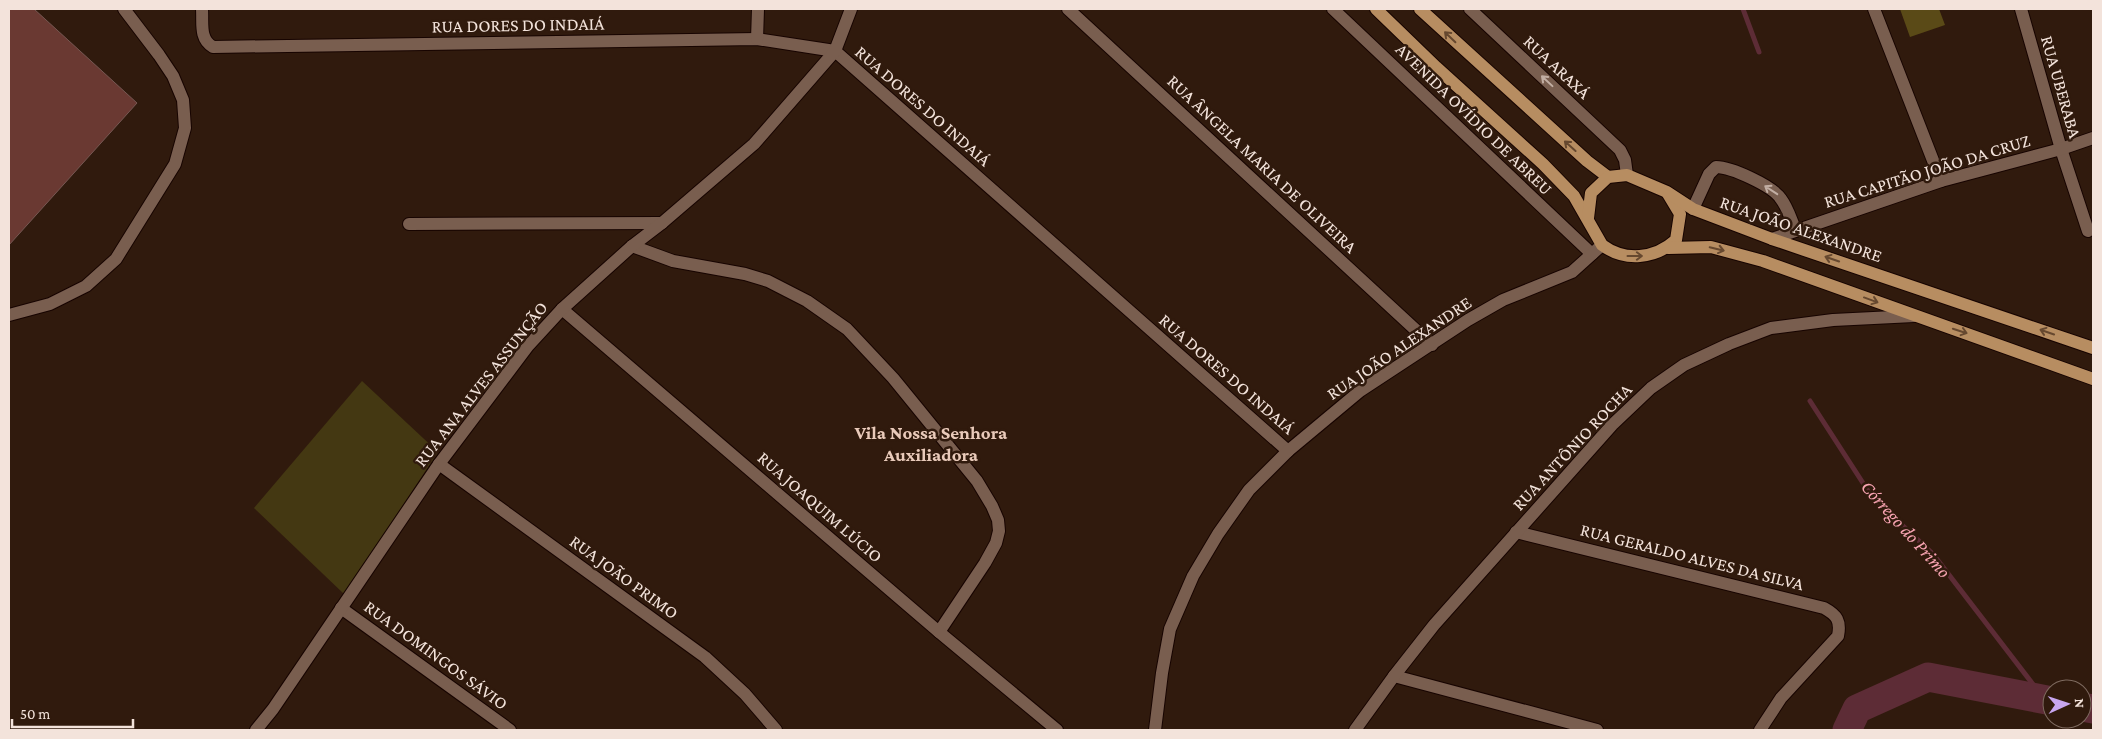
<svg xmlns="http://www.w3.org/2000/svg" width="2102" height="739" viewBox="0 0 2102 739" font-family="'Crimson Pro',serif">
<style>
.green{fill:#443812}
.forest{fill:#5a4a17}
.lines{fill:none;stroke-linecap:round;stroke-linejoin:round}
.stream{stroke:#5d2c36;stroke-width:5}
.river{stroke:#5d2c36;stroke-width:29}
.building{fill:#6a3932;stroke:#765752}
.minor-casing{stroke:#170400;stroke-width:14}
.major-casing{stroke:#170400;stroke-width:14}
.minor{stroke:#795e4f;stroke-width:12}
.major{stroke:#b78d61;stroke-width:12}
.oneway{stroke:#66482f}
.oneway2{stroke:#c2aea3}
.labels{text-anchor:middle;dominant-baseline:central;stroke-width:5;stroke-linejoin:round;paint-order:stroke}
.street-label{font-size:18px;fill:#f3e3db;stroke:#301a0d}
.neighbourhood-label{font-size:19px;font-weight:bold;fill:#e9caba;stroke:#301a0d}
.water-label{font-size:19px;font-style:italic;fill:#f8a4b2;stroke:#301a0d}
</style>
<rect width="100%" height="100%" fill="#301a0d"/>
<path class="green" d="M362,381L438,452L344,594L254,508Z"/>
<path class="forest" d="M1900,9H1939L1945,25L1910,37Z"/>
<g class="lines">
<g class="stream">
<path d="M1743,9L1759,52"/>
<path d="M1810,401L1872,497L1933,554L2045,700"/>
</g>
<g class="river">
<path d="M2082,707L2093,709"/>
<path d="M1847,730L1857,709L1928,677L2052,701"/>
</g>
</g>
<path class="building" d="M9,9H34L137,103L9,245Z"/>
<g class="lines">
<defs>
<g id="minor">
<path d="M202,9C203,23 199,39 213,47L757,39L835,51L1288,451"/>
<path d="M1068,9L1432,345"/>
<path d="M1333,9L1592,254"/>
<path d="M1470,9L1620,150L1625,160L1627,175"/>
<path d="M1874,9L1941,181"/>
<path d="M2021,9L2061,149L2088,231"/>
<path d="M757,39L758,9"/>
<path d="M1693,209L1709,174L1716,167C1731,167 1773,186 1781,199C1788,208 1791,220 1796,231"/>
<path d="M409,224L662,223"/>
<path d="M1772,239L1941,181L2061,149L2093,138"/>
<path d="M632,246L673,261L745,274L768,281L807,301L847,329L893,378L977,481L992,506L998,520L999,531L996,543L985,563L939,632"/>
<path d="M562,309L939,632L1057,730"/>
<path d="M9,315L50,304L86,286L116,259L175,164L185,128L183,100L173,76L159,55L124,9"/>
<path d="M439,464L705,657L745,694L776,730"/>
<path d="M1516,532L1824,608C1837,615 1841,621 1838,636L1781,698L1760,730"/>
<path d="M341,608L510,730"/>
<path d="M1394,676L1597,730"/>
<path d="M256,730L273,709L439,464L528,346L562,309L632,246L662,223L754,144L835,51L851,9"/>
<path d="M1155,730L1162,673L1170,629L1193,576L1218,534L1249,490L1288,451L1360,391L1468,320L1503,300L1572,272L1602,245"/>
<path d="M1355,730L1394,676L1434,625L1612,425L1651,388L1684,365L1729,344L1771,328L1833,320L1914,316"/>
</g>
<g id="major">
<path d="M1376,9L1436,67L1543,164L1574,196L1602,245C1625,262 1655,259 1676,240L1680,214L1668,194"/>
<path d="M1420,9L1587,161L1608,177"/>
<path d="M1588,218L1591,193L1608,177L1627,175L1667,192L1693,209L1772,239L2093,348"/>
<path d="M1668,248L1711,247L1763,261L2093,379"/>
</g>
</defs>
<use href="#minor" class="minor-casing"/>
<use href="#major" class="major-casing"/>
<use href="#minor" class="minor"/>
<use href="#major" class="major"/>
</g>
<defs><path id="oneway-shaft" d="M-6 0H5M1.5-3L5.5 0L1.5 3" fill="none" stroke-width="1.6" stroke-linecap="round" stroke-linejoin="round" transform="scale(1.25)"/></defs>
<g class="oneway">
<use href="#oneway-shaft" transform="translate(1450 37) rotate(-136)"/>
<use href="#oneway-shaft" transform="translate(1570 146) rotate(-138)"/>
<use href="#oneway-shaft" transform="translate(1717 249) rotate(13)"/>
<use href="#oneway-shaft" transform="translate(1635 256)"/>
<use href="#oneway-shaft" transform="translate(1832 259) rotate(-161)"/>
<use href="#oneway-shaft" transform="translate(1871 300) rotate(20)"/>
<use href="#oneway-shaft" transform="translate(1960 331) rotate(18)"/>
<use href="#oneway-shaft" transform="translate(2047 332) rotate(-161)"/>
</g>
<g class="oneway2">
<use href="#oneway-shaft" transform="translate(1547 81) rotate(-137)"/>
<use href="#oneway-shaft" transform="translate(1771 190) rotate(-147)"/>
</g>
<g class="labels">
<g class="street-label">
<text transform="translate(518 25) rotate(-1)">RUA DORES DO INDAIÁ</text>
<text transform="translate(1557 67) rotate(43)">RUA ARAXÁ</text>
<text transform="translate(2061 87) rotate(74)">RUA UBERABA</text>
<text transform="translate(923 106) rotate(41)">RUA DORES DO INDAIÁ</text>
<text transform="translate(1474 119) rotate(44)">AVENIDA OVÍDIO DE ABREU</text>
<text transform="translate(1262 164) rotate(43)">RUA ÂNGELA MARIA DE OLIVEIRA</text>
<text transform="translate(1927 171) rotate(-17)">RUA CAPITÃO JOÃO DA CRUZ</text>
<text transform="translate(1801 229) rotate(19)">RUA JOÃO ALEXANDRE</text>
<text transform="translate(1399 348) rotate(-34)">RUA JOÃO ALEXANDRE</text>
<text transform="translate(1227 374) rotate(41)">RUA DORES DO INDAIÁ</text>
<text transform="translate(481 384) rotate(-52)">RUA ANA ALVES ASSUNÇÃO</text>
<text transform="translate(1572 447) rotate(-47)">RUA ANTÔNIO ROCHA</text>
<text transform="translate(820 507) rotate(41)">RUA JOAQUIM LÚCIO</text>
<text transform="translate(1692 557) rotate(14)">RUA GERALDO ALVES DA SILVA</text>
<text transform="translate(624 577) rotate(36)">RUA JOÃO PRIMO</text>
<text transform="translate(436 655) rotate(36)">RUA DOMINGOS SÁVIO</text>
</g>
<g class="neighbourhood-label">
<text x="931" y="432">Vila Nossa Senhora<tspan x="931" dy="22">Auxiliadora</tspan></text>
</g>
<g class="water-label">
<text transform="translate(1906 529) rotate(48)">Córrego do Primo</text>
</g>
</g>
<rect width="2102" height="739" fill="none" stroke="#f3e3db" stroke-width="20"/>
<g transform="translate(2067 704) rotate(87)"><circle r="24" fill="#301a0d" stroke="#7e6a5f"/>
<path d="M0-4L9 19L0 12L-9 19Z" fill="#c7a6ef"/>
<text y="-8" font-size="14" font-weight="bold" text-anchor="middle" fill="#f3e3db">N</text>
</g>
<path d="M12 719v8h121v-8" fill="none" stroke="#f3e3db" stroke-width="2.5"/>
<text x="20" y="719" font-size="15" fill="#f3e3db" stroke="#301a0d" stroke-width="4" paint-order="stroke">50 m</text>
</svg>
